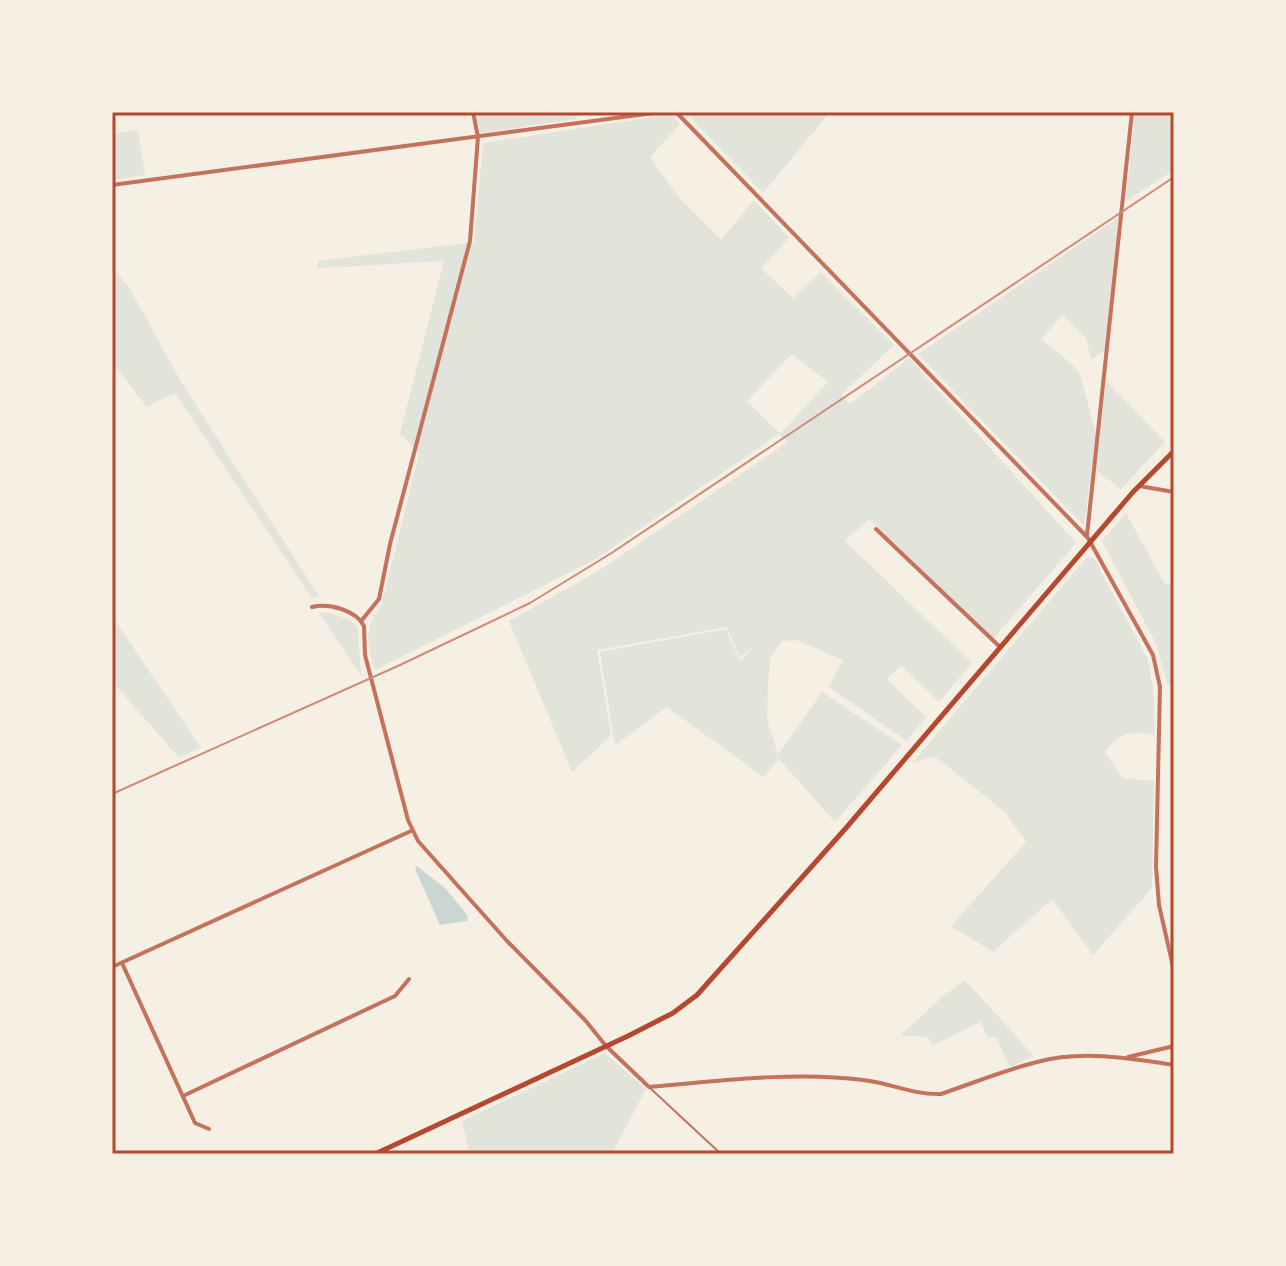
<svg xmlns="http://www.w3.org/2000/svg" width="1286" height="1266" viewBox="0 0 1286 1266" font-family="'Roboto Serif',serif">
<style>
.green{fill:#e2e4dc;fill-rule:evenodd}
.water{fill:#c9d6d2}
.lines{fill:none;stroke-linecap:round;stroke-linejoin:round}
.service{stroke:#c5725c;stroke-width:2}
.minor{stroke:#c5725c;stroke-width:4}
.secondary{stroke:#b5482f;stroke-width:5}
.rail{stroke:#cf8b77;stroke-width:2}
.neatline{fill:none;stroke:#b5482f;stroke-width:3}
</style>
<rect width="100%" height="100%" fill="#f6efe4"/>
<g class="green">
<path d="M476,112H580L576,119L480,133Z"/>
<path d="M690,112H830L763,193L689,116Z"/>
<path d="M1135,112H1174V170L1126,201Z"/>
<path d="M672,114L680,124L650,157L681,200L721,240L754,200L789,238L761,268L793,298L821,272L894,345L841,395L850,404L909,358L1076,543L993,639L869,519L845,541L972,663L939,702L901,665L887,679L926,717L907,741L829,687L843,660L796,640L782,641L770,658L768,688L767,720L778,755L822,692L902,745L835,822L779,759L763,777L667,707L615,745L600,652L726,629L740,661L756,643L740,658L727,627L597,650L611,736L572,772L509,621L600,570L788,442L779,434L594,560L375,670C367,647 363,627 381,607L419,454L400,433L444,261L318,268V261L474,242L483,143ZM792,354L828,382L780,434L747,401Z"/>
<path d="M138,130L145,175L112,180V134Z"/>
<path d="M1118,218L1105,350L1091,360L1086,338L1063,315L1041,339L1073,365L1080,375L1096,433L1084,526L918,354Z"/>
<path d="M112,266L131,291L183,385L319,596L312,599L175,393L147,407L116,367L112,370Z"/>
<path d="M1106,381L1165,442L1121,489L1096,470Z"/>
<path d="M1126,513L1164,583L1174,585V681L1168,686L1156,644L1102,541Z"/>
<path d="M1087,557L1094,558L1147,658L1153,686L1155,735C1131,731 1120,731 1105,752L1122,778L1154,781L1152,888L1093,955L1052,899L993,952L951,926L1026,842L1005,812L934,756L912,763Z"/>
<path d="M325,612L349,619L358,628L361,676L319,613Z"/>
<path d="M112,616L201,748L179,758L112,681Z"/>
<path d="M965,980L1034,1056L1010,1067L996,1037L988,1038L981,1022L933,1045L928,1037L900,1036L942,997Z"/>
<path d="M605,1053L646,1089L612,1154H470L462,1121Z"/>
</g>
<path class="water" d="M417,866L446,889L468,916L467,921L440,925L415,869Z"/>
<g class="lines">
<path class="service" d="M650,1088L721,1154"/>
<g class="minor">
<path d="M676,112L1088,538L1153,655L1160,687L1156,867L1159,905L1174,971"/>
<path d="M112,185L661,112"/>
<path d="M1139,486L1174,492"/>
<path d="M876,529L1000,647"/>
<path d="M1087,535L1132,112"/>
<path d="M312,607C329,603 356,610 364,626L365,655L408,820L418,841L507,941L585,1020L606,1046L649,1087C716,1081 796,1071 863,1080C890,1083 914,1095 941,1094C973,1083 1005,1070 1037,1062C1081,1050 1129,1058 1174,1065"/>
<path d="M362,620L379,599L390,544L470,241L478,137L473,112"/>
<path d="M122,963L195,1123L209,1129"/>
<path d="M112,967L411,831"/>
<path d="M1128,1057L1174,1046"/>
<path d="M183,1096L395,996L409,979"/>
</g>
<path class="secondary" d="M375,1154L628,1036L673,1013L697,995L846,828L1133,492L1174,451"/>
<path class="rail" d="M112,794L400,665L530,603L610,554L1174,177"/>
</g>
<rect width="1286" height="1266" fill="none" stroke="#f6efe4" stroke-width="228"/>
<rect x="114" y="114" width="1058" height="1038" class="neatline"/>
</svg>
